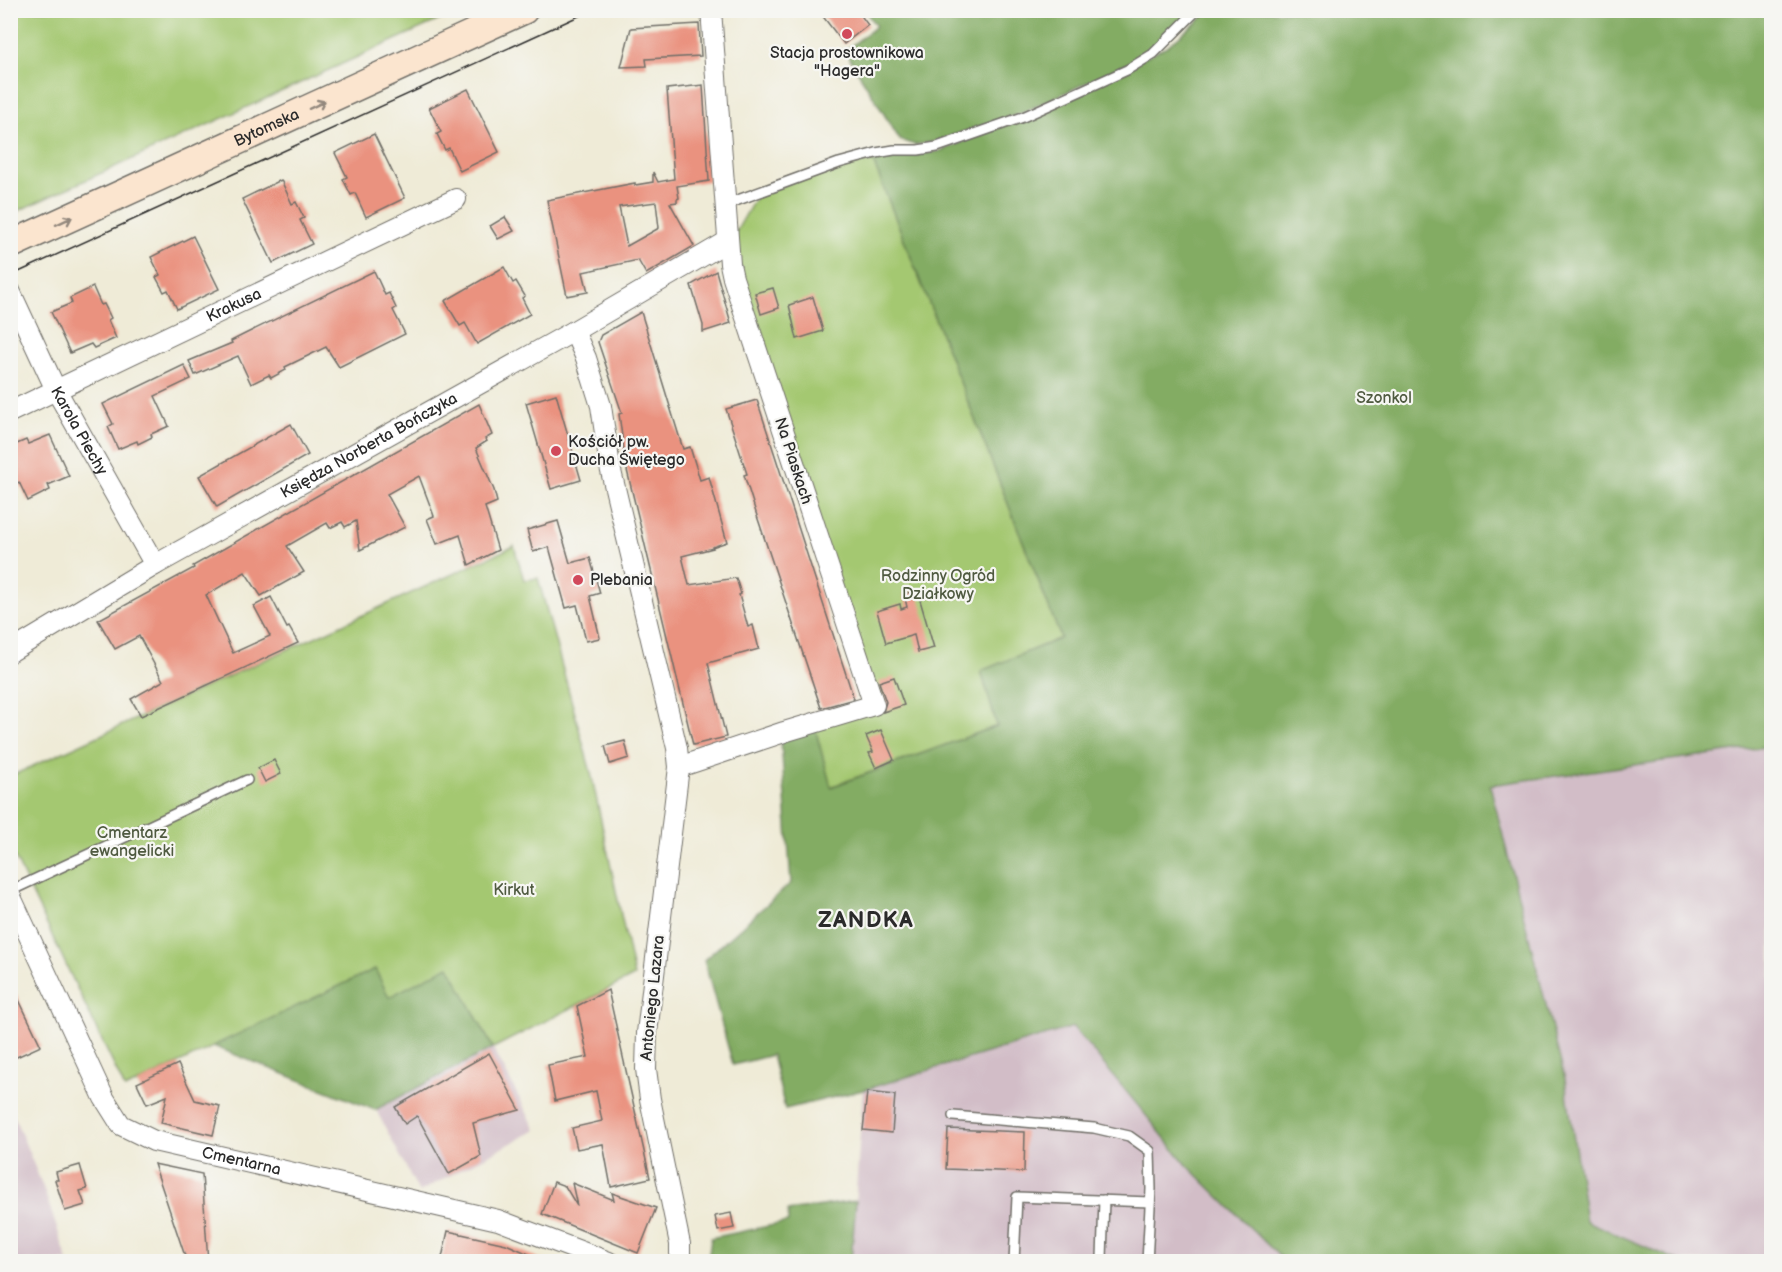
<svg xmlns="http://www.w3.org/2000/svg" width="1782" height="1272" viewBox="0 0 1782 1272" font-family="'Balsamiq Sans',sans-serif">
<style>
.industrial{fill:#d2bdc7}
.green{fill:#a4c871;stroke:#687a4e;stroke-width:1.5}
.forest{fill:#83ac63;stroke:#576c47;stroke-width:1.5}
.building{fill:#ea927f;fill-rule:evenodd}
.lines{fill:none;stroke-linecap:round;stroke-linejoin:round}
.lane-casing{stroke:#706e67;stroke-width:12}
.street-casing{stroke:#706e67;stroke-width:22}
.secondary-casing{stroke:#706e67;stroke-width:30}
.lane{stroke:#fff;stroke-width:9}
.street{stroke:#fff;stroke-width:20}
.secondary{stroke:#fbe5cf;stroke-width:27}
.tram{stroke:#2b2b2b;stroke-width:1.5}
.oneway{stroke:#93887d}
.poi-dot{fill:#d1495b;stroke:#f6f6f2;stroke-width:2}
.labels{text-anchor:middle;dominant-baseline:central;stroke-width:4.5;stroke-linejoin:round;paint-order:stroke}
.poi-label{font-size:16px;fill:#2b2b2b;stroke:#f6f6f2;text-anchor:start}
.street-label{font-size:16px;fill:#2b2b2b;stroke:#f6f6f2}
.park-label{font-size:16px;fill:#4f5a40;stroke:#f6f6f2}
.district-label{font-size:22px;font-weight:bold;letter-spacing:1.5px;fill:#2b2b2b;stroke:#f6f6f2}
</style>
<rect width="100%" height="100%" fill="#f6f6f2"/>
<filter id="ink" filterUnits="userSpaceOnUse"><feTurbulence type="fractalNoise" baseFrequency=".0167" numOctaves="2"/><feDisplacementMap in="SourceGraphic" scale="12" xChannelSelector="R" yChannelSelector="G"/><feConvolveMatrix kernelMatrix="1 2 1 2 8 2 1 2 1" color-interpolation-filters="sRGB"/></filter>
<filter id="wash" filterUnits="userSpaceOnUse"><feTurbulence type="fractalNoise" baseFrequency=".008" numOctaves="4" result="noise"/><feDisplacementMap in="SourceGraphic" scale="24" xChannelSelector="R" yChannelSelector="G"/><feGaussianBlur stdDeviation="1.35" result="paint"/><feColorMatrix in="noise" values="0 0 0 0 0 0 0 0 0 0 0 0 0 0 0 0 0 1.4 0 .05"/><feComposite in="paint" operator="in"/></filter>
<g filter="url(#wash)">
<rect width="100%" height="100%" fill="#efebd7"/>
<g class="industrial">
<path d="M1771,746V1261H1679L1586,1221L1565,1079L1490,784Z"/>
<path d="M1073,1027L1187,1165L1284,1261L851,1262L863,1090Z"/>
<path d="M493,1048L536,1130L419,1192L376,1110Z"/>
<path d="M11,1109L43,1187L68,1261H11Z"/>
</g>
<g class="green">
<path d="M11,10H459V11L11,214Z"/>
<path d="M873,161L1061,638L981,671L997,726L830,787L814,724L876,699L725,251L757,195L826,169Z"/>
<path d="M514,546L524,580L538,578L591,773L634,976L493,1048L449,967L389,998L375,969L125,1089L11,849V776Z"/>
</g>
<g class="forest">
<path d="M865,11H1196L1145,55L1022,113L933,142L915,145L900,140L845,51L876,26Z"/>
<path d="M1210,11H1771V746L1490,785L1565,1079L1586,1221L1679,1261H1284L1187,1165L1073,1027L863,1090L785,1109L772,1055L733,1065L704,960L791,883L780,727L814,724L831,787L997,726L981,671L1061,638L873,161L891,155H915L940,151L1023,118L1167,46Z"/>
<path d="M449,966L493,1048L375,1110L213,1046L375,969L389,997Z"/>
<path d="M856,1201L851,1261H708L711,1238L788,1222V1211Z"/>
</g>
<g id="blocks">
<g class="building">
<path d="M818,10H857L868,25L844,44Z"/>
<path d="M699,24L701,56L646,59L647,66L621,67L631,28Z"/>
<path d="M703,85L709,181L677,186L679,198L677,199V202L670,203L694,246L646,274L638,260L583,272L588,292L567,296L547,200L635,183V185L653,182V172L658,182L674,179L667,89ZM656,202L659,228L627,246L619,207Z"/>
<path d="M468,89L499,152L460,171L449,148L445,150L437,134L441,132L429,108Z"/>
<path d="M374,134L405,198L366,217L355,193L351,195L343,179L347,177L335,153Z"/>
<path d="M281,180L292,204L296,202L304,218L300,220L312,244L273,263L242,199Z"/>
<path d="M505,217L514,231L498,239L490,226Z"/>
<path d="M193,236L219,289L177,309L168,290L164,292L156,277L160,275L151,257Z"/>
<path d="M504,267L513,283L516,281L525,296L522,298L530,314L477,344L465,323L460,326L445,301Z"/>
<path d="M374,271L385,295L389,293L396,308L393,310L405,334L339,367L326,347L285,367L286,370L271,378L269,375L251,384L238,356L195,375L189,361L232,343L231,341L245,334Z"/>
<path d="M716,271L731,323L703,332V325L691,285Z"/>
<path d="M93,287L101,305L104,304L111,318L108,320L116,338L94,348L91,344L70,353L51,312L72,303L70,298Z"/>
<path d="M773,288L779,308L761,314L755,293Z"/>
<path d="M813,297L823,331L797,339L789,305Z"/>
<path d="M641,312L683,449L690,447L700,480L709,477L727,542L712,547L713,548L682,556L689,585L736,578L741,594L739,595L748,627L753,625L759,649L708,663L726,737L693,745L626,466L619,414L622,413L598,342L601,335Z"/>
<path d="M184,365L191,379L155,396L169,426L151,434L152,437L138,444L137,441L118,449L108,427L113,424L103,404Z"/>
<path d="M556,394L581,480L551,489L526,403Z"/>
<path d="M757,400L854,699L821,708L758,519L744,475L747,474L726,409Z"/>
<path d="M479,404L492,435L485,439L487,441L476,448L494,490L497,502L485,507L498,550L469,565L460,535L437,544L427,519L434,516L419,476L387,494L405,527L360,550L356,521L345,527L342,522L330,528L327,523L287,546L304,572L261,596L245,572L206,595L233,653L270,636L254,606L271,597L287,628L289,627L298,643L141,716L131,699L163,681L139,636L115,649L98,620L194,568L193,566Z"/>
<path d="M291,424L308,455L217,507L199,476Z"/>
<path d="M50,435L69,476L48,485L50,490L28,501L19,482L16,484L10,472V447L26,440L28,444Z"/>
<path d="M558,521L570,563L590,558L600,593L590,596L600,638L586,641L577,605L566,608L549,547L533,552L527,530Z"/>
<path d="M917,590L934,648L918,652L914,635L886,643L877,611L900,604L901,609L907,607L904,594Z"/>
<path d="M894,677L904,705L883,712L886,702L879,682Z"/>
<path d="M881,730L894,760L876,768L869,753L873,752L866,736Z"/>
<path d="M625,741L629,758L610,764L605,746Z"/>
<path d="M274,760L281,774L265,782L258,768Z"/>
<path d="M10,981L41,1046L10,1060Z"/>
<path d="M608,990L650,1178L611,1187L603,1144L577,1149L572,1128L602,1121L596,1091L555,1101L548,1065L588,1057L577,1006Z"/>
<path d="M489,1053L520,1110L473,1123L481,1156L449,1174L417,1116L405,1124L395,1107Z"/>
<path d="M178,1064L195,1100L220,1106L213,1135L161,1123L167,1096L147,1104L137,1083Z"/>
<path d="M867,1092L895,1095L892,1133L863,1130Z"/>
<path d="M948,1129L1025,1132L1024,1172L946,1169Z"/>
<path d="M154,1164L202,1174L208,1262H187Z"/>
<path d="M80,1165L87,1189L80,1191L85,1205L65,1211L55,1180H58L56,1172Z"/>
<path d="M554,1182L565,1186L577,1206L572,1183L614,1200L612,1193L656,1208L638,1253L542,1214Z"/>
<path d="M731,1213L734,1228L718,1231L715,1216Z"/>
<path d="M448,1231L506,1244L547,1262H441Z"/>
</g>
</g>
</g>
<g filter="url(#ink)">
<use href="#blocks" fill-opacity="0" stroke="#706e67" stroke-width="1.5"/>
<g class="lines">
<defs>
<g id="lane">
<path d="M727,204L839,163L876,153L894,150H918L937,147L1023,117L1127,70L1153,54L1197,10"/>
<path d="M10,891L247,780"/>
<path d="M953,1116L1094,1128L1129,1136L1150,1151L1151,1189L1147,1262"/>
<path d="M1102,1258L1104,1200"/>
<path d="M1014,1262L1017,1197L1150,1202"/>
</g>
<g id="street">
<path id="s1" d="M10,291L56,390L155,565"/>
<path d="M574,331L586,358L601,406L610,467L677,748L679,767L647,1033L646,1069L650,1099L680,1244V1262"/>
<path id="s2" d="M10,412L456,199"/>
<path id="s3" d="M10,652L155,565L574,331L728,241"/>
<path d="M679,767L784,732L874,705L733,278L730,264L711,10"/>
<path id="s4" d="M10,895L104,1098L121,1125L154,1141L498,1220L609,1262"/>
</g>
<g id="secondary">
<path id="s5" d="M10,245L524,10"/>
</g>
</defs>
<use href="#lane" class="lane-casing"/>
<use href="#street" class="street-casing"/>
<use href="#secondary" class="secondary-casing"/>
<use href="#lane" class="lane"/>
<use href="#street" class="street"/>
<use href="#secondary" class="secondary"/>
<path class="tram" d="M10,276L592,10"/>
</g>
<defs><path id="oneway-shaft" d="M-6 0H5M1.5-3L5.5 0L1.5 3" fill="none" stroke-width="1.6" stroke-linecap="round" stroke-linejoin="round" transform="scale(1.5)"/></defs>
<g class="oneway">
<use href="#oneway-shaft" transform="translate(317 105) rotate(-25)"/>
<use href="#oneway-shaft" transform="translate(64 221) rotate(-25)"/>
</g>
</g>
<g class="poi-dot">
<circle cx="847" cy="34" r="6"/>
<circle cx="556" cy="451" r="6"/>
<circle cx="578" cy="580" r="6"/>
</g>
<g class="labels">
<g class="poi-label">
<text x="847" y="53" text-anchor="middle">Stacja prostownikowa<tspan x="847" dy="18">"Hagera"</tspan></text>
<text x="568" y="442">Kościół pw.<tspan x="568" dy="18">Ducha Świętego</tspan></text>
<text x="590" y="580">Plebania</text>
</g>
<g class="street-label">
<text stroke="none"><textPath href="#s5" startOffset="282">Bytomska</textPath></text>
<text stroke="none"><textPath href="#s2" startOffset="248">Krakusa</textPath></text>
<text stroke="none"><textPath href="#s1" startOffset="156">Karola Piechy</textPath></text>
<text stroke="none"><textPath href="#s3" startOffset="414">Księdza Norberta Bończyka</textPath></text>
<text transform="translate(793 461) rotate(72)">Na Piaskach</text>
<text transform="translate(653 998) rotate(-84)">Antoniego Lazara</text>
<text stroke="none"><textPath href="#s4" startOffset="382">Cmentarna</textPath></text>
</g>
<g class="park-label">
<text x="1384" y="398">Szonkol</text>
<text x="938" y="576">Rodzinny Ogród<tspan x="938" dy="18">Działkowy</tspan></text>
<text x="132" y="833">Cmentarz<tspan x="132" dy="18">ewangelicki</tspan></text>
<text x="514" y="890">Kirkut</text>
</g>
<g class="district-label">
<text x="866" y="920">ZANDKA</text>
</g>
</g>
<rect width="1782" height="1272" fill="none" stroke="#f6f6f2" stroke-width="36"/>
</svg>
